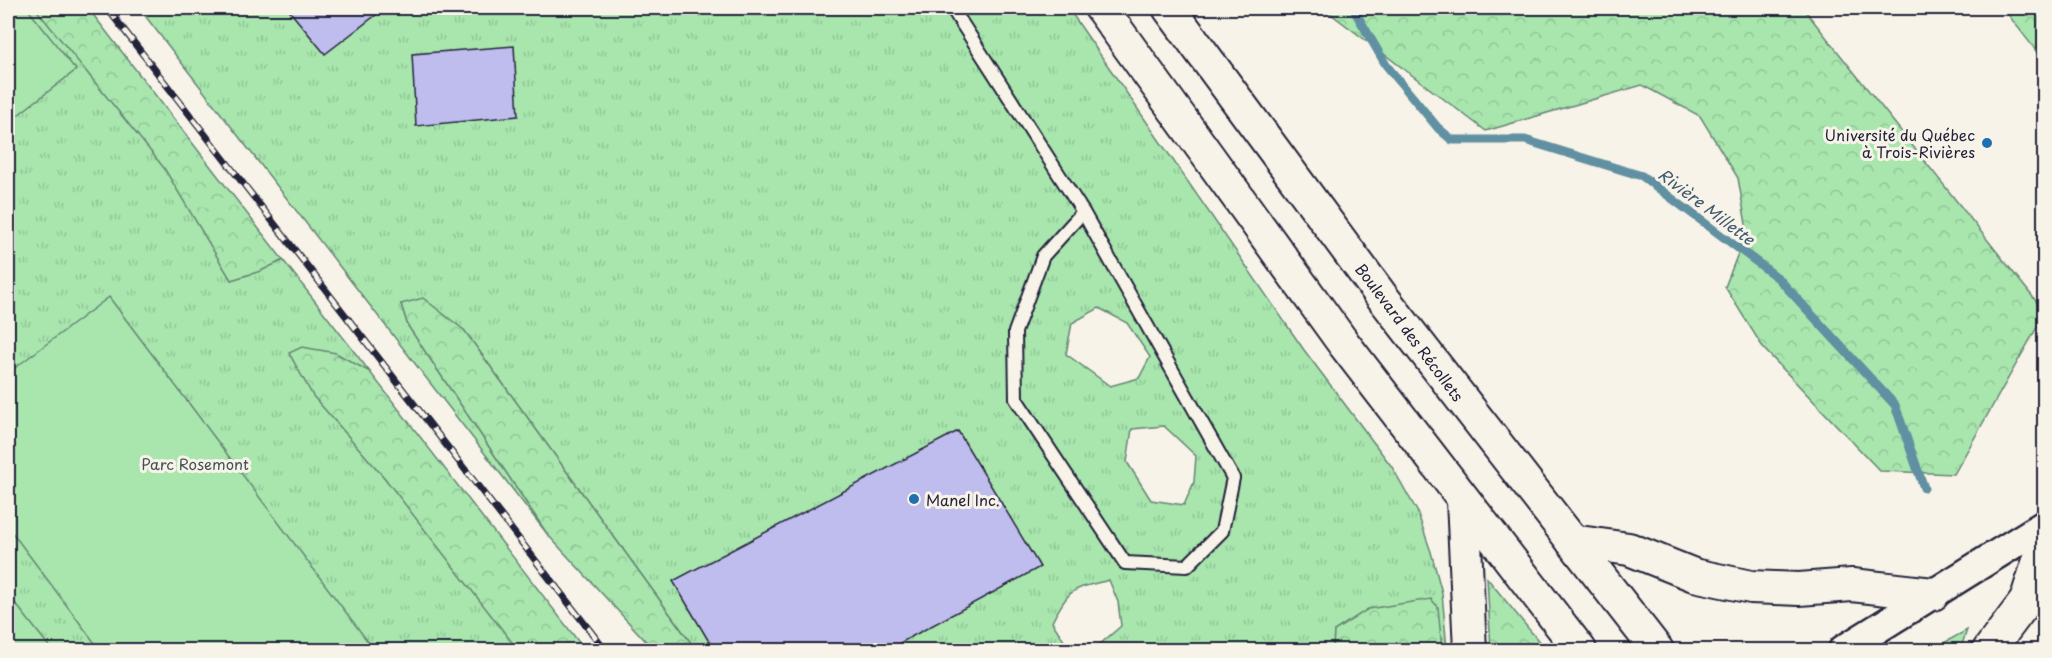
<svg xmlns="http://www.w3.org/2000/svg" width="2052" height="658" viewBox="0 0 2052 658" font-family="'Playpen Sans',sans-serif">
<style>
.grass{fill:url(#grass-tufts);stroke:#658474;stroke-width:1.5;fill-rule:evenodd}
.forest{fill:url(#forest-crowns);stroke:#658474;stroke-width:1.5}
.pitch{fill:#a8e6ad;stroke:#658474;stroke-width:1.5}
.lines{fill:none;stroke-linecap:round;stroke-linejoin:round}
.stream{stroke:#6090a1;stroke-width:9}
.building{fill:#bfbcee;stroke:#22223b;stroke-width:1.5}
.service-casing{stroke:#22223b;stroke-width:16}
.tertiary-casing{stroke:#22223b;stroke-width:33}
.secondary-casing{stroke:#22223b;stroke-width:36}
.service{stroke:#f7f3e8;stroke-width:12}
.tertiary{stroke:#f7f3e8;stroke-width:28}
.secondary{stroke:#f7f3e8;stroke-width:32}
.rail-casing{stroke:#22223b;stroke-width:7}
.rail{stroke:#f7f3e8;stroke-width:4.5;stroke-dasharray:14;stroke-linecap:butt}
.poi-dot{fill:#1f6fb2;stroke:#f7f3e8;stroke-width:2}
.labels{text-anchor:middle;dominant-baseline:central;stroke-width:6;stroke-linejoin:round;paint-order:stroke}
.poi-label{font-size:15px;fill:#22223b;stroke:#f7f3e8;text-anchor:end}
.street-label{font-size:15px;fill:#22223b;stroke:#f7f3e8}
.park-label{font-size:15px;fill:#445358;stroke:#f7f3e8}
.water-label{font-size:16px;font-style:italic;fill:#41596e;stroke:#f7f3e8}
</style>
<defs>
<pattern id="grass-tufts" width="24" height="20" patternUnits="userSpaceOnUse" patternTransform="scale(1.5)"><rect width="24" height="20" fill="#a8e6ad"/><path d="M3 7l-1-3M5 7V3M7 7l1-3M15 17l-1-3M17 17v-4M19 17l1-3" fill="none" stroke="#90c596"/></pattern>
<pattern id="forest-crowns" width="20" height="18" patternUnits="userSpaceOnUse" patternTransform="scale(1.5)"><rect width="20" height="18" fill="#a8e6ad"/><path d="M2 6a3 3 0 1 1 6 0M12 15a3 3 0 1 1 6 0" fill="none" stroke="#90c596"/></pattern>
</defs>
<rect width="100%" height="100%" fill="#f7f3e8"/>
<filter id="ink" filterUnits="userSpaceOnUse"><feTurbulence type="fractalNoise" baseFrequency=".0167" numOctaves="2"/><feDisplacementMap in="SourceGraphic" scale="12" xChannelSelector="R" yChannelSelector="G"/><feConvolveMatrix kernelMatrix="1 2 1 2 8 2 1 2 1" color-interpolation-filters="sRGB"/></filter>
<g filter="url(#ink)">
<g class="grass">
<path d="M8,8H81L278,263L283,260L370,372L359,366L578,650H8Z"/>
<path d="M139,8H1068L1304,350L1392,467L1417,511L1431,552L1442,593L1447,650H1442L1441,639L1334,631L1333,650H696L464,330L401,304L408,326L548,535ZM1099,308L1127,323L1150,357L1139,378L1110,386L1066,354L1072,323ZM1164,426L1196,456L1194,482L1184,505L1151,500L1127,462L1132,429ZM1109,580L1118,602L1121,626L1099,645L1068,647L1052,622C1070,587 1071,590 1109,580Z"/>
</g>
<g class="forest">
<path d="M35,8H88L283,260L261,271L231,280L164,168Z"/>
<path d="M1323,8H1803L2044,311V315L1954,474L1880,471L1764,349L1725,287L1747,230L1738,178L1700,116L1642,85L1486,131Z"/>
<path d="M2003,8H2044V61Z"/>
<path d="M423,298L464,330L696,650H654L548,535L408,326L401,304Z"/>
<path d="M302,347L336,353L370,372L585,650H518L383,476L313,396L289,353Z"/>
<path d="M1487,578L1546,650H1491Z"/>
<path d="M1431,599L1438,607L1442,650H1333L1334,631L1368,609Z"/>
<path d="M1967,630L1960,650H1931Z"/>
</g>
<g class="pitch">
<path d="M8,8H27L76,70L10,121L8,118Z"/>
<path d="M109,297L369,643L358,650H100L8,527V373Z"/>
<path d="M8,594L52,650H8Z"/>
</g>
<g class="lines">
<path class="stream" d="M1353,8L1386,65L1438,128L1452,140H1525L1642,176L1778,278L1895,405L1924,488"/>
</g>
<g class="building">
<path d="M287,8H385L325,54Z"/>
<path d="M514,46L518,116L416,126L412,54Z"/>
<path d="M958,431L1040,567L887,650H714L673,581Z"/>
</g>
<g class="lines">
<defs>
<path id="service" d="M952,8L1083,212L1233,478L1222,531L1187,566L1125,563L1016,399L1015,332L1043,256L1083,212"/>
<path id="tertiary" d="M1843,650L2044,525"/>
<g id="secondary">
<path d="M1101,8L1344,344L1580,650"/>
<path d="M1169,8L1380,294L1657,650"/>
<path d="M1463,500L1470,650"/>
<path d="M1572,541L1629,549L1694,575L1751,587L1799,589L1852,585L1933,594"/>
<path d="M1989,650L2026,601L2044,545"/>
</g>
</defs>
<use href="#service" class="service-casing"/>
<use href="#tertiary" class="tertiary-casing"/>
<use href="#secondary" class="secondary-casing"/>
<use href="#service" class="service"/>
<use href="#tertiary" class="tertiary"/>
<use href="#secondary" class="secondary"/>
<defs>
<path id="rail" d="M107,8L605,650"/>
</defs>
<use href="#rail" class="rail-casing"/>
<use href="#rail" class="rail"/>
</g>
</g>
<g class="poi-dot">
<circle cx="1987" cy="143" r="6"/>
<circle cx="914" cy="499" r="6"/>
</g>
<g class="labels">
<g class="poi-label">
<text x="1975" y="134">Université du Québec<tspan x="1975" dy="17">à Trois-Rivières</tspan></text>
<text x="926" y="499" text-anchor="start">Manel Inc.</text>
</g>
<g class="street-label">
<text transform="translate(1410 332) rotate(53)">Boulevard des Récollets</text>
</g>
<g class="park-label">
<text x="195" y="463">Parc Rosemont</text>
</g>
<g class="water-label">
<text transform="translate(1707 206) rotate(37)">Rivière Millette</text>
</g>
</g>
<rect width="2052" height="658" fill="none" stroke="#f7f3e8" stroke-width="30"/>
<rect x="15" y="15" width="2022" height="628" fill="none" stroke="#22223b" stroke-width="2" filter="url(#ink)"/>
</svg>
